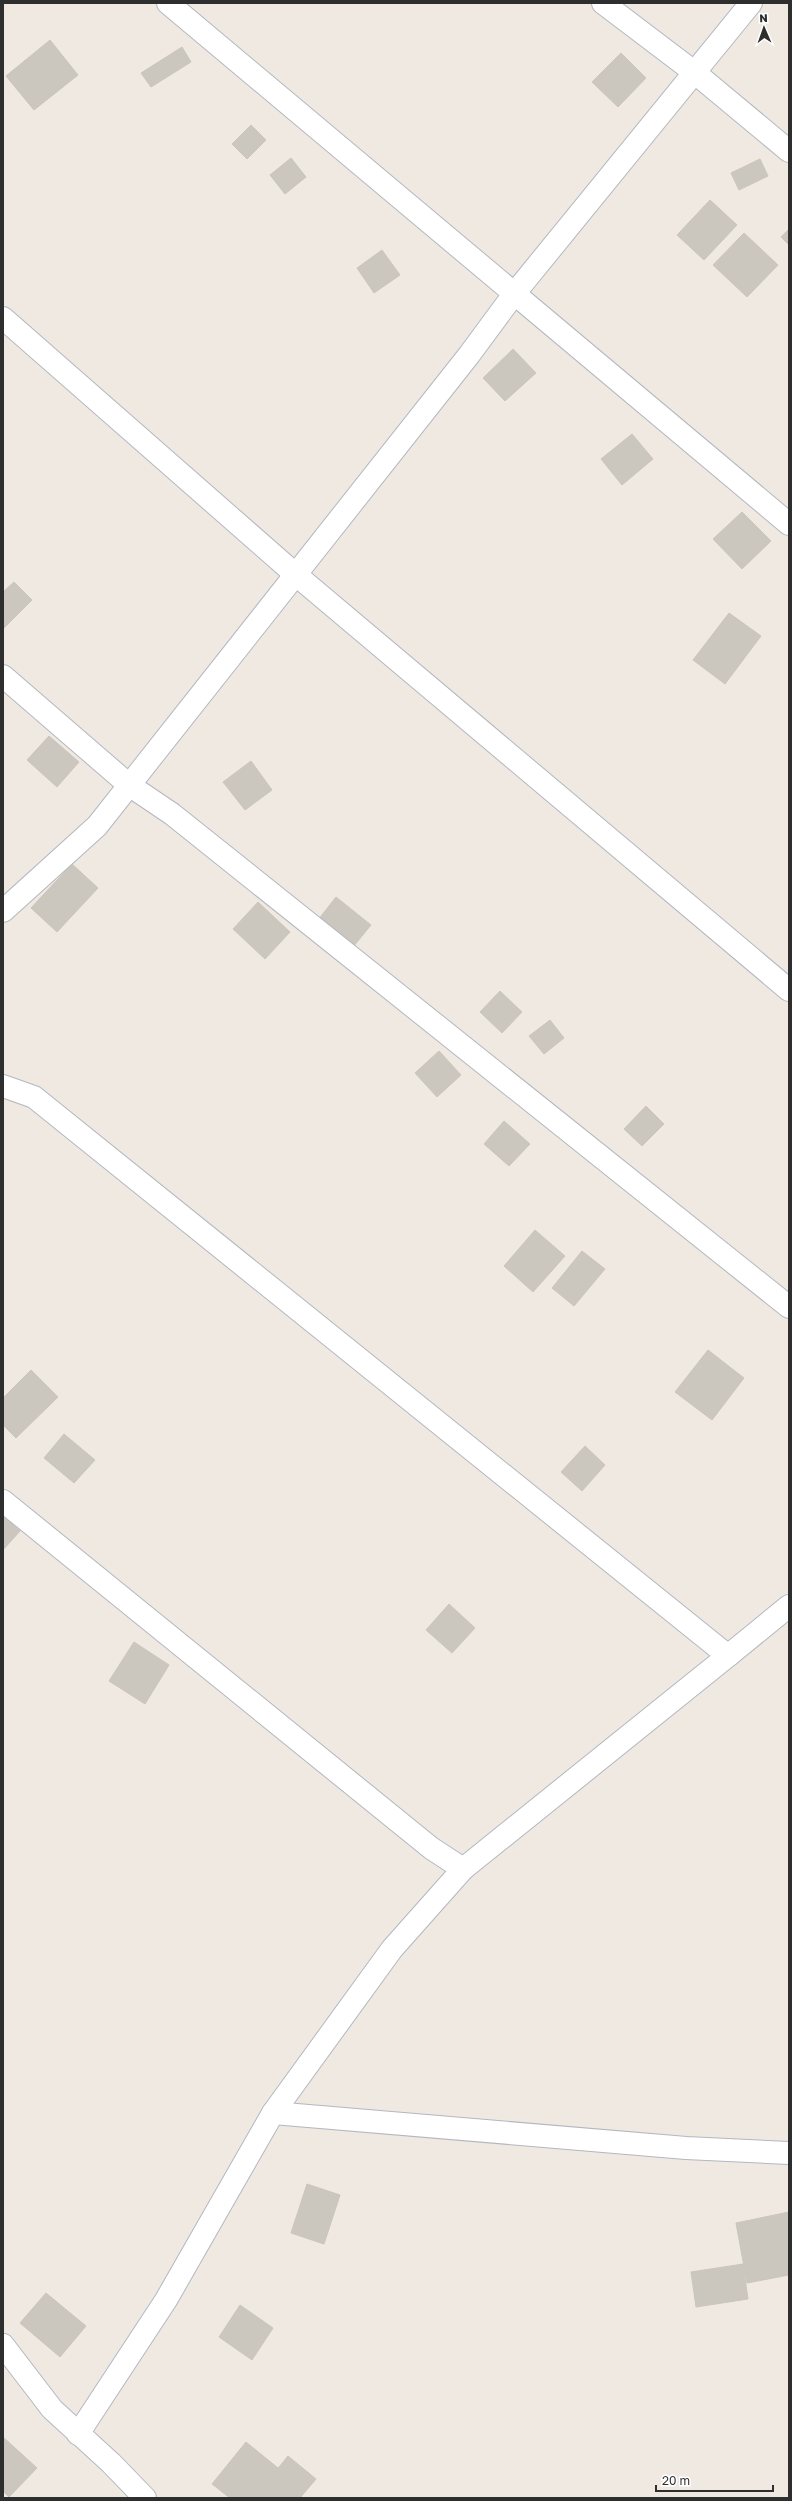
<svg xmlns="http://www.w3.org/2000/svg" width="792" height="2501" viewBox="0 0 792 2501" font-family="'Golos Text',sans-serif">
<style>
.building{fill:#cbc7bf;stroke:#cbc5ba}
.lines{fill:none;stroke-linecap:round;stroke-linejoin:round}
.minor-casing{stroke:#b4b7c1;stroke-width:24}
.minor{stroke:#fff;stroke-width:22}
</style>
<rect width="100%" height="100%" fill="#efe9e1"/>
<g class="building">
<path d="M50,40L78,75L34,110L6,76Z"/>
<path d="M182,47L191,62L151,87L141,73Z"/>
<path d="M621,53L646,78L618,107L592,82Z"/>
<path d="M251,125L266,140L247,159L232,144Z"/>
<path d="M291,158L306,177L285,194L270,175Z"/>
<path d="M760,159L768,176L739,190L731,173Z"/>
<path d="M710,200L737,225L704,260L677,235Z"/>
<path d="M789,229V245L781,237Z"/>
<path d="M744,233L778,265L747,297L713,265Z"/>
<path d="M382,250L400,275L374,293L357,268Z"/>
<path d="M513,349L536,373L505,401L483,378Z"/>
<path d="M632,434L653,459L622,485L601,459Z"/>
<path d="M742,512L771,541L742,569L713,539Z"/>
<path d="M14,582L32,600L4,628L3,592Z"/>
<path d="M729,613L761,636L725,684L693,660Z"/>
<path d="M49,736L79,762L57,787L27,760Z"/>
<path d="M251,761L272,790L245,810L223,782Z"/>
<path d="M72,864L98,888L57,932L31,908Z"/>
<path d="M336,897L371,925L353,947L318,920Z"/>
<path d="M258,902L290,932L265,959L233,929Z"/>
<path d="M500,991L522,1012L502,1033L480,1012Z"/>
<path d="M550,1020L564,1038L544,1054L529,1036Z"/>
<path d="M439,1051L461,1075L437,1097L415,1073Z"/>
<path d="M646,1106L664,1124L642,1146L624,1129Z"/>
<path d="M504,1121L530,1144L509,1166L484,1144Z"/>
<path d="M535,1230L565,1256L533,1292L504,1266Z"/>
<path d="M582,1251L605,1269L574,1306L552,1288Z"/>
<path d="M708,1350L744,1378L712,1420L675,1392Z"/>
<path d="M31,1370L58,1397L16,1438L3,1425V1398Z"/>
<path d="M64,1434L95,1460L74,1483L44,1458Z"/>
<path d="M585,1446L605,1465L582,1491L561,1472Z"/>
<path d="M3,1516L20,1531L3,1550Z"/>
<path d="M449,1604L475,1628L452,1653L426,1630Z"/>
<path d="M134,1642L169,1665L145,1704L109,1681Z"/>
<path d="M307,2184L340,2195L324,2244L291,2233Z"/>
<path d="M789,2212V2275L747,2283L736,2223Z"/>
<path d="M743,2264L748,2299L696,2307L691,2272Z"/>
<path d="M46,2293L86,2326L60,2357L20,2323Z"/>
<path d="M240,2305L273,2328L252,2360L219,2337Z"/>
<path d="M3,2437L37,2468L9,2497L3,2491Z"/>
<path d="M246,2442L278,2468L254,2498H230L212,2484Z"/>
<path d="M288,2456L316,2479L300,2498H254Z"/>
</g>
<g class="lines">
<defs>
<g id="minor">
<path d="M168,3L789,524"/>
<path d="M603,3L694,72L789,151"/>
<path d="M3,318L295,574L789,990"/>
<path d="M3,676L129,785L172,814L789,1307"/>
<path d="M3,911L97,826L469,355L514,294L751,3"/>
<path d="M3,1086L34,1097L722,1651L729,1655L789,1606"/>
<path d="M3,1501L431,1848L463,1869"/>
<path d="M273,2113L686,2148L789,2153"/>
<path d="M3,2345L52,2409L111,2463L145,2498"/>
<path d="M78,2434L166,2300L273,2113L392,1949L463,1869L729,1655"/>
</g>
</defs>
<use href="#minor" class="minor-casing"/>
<use href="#minor" class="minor"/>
</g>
<rect width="792" height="2501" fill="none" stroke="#2e2e2e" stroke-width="8"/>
<g transform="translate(764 28) rotate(358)" stroke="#ffffff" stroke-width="3" paint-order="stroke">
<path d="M0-3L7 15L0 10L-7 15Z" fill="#2e2e2e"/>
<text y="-6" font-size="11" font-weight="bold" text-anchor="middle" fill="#2e2e2e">N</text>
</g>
<path d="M656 2485v6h117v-6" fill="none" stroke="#2e2e2e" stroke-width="2"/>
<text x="662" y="2485" font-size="12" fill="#2e2e2e" stroke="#ffffff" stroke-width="3" paint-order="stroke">20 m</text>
</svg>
